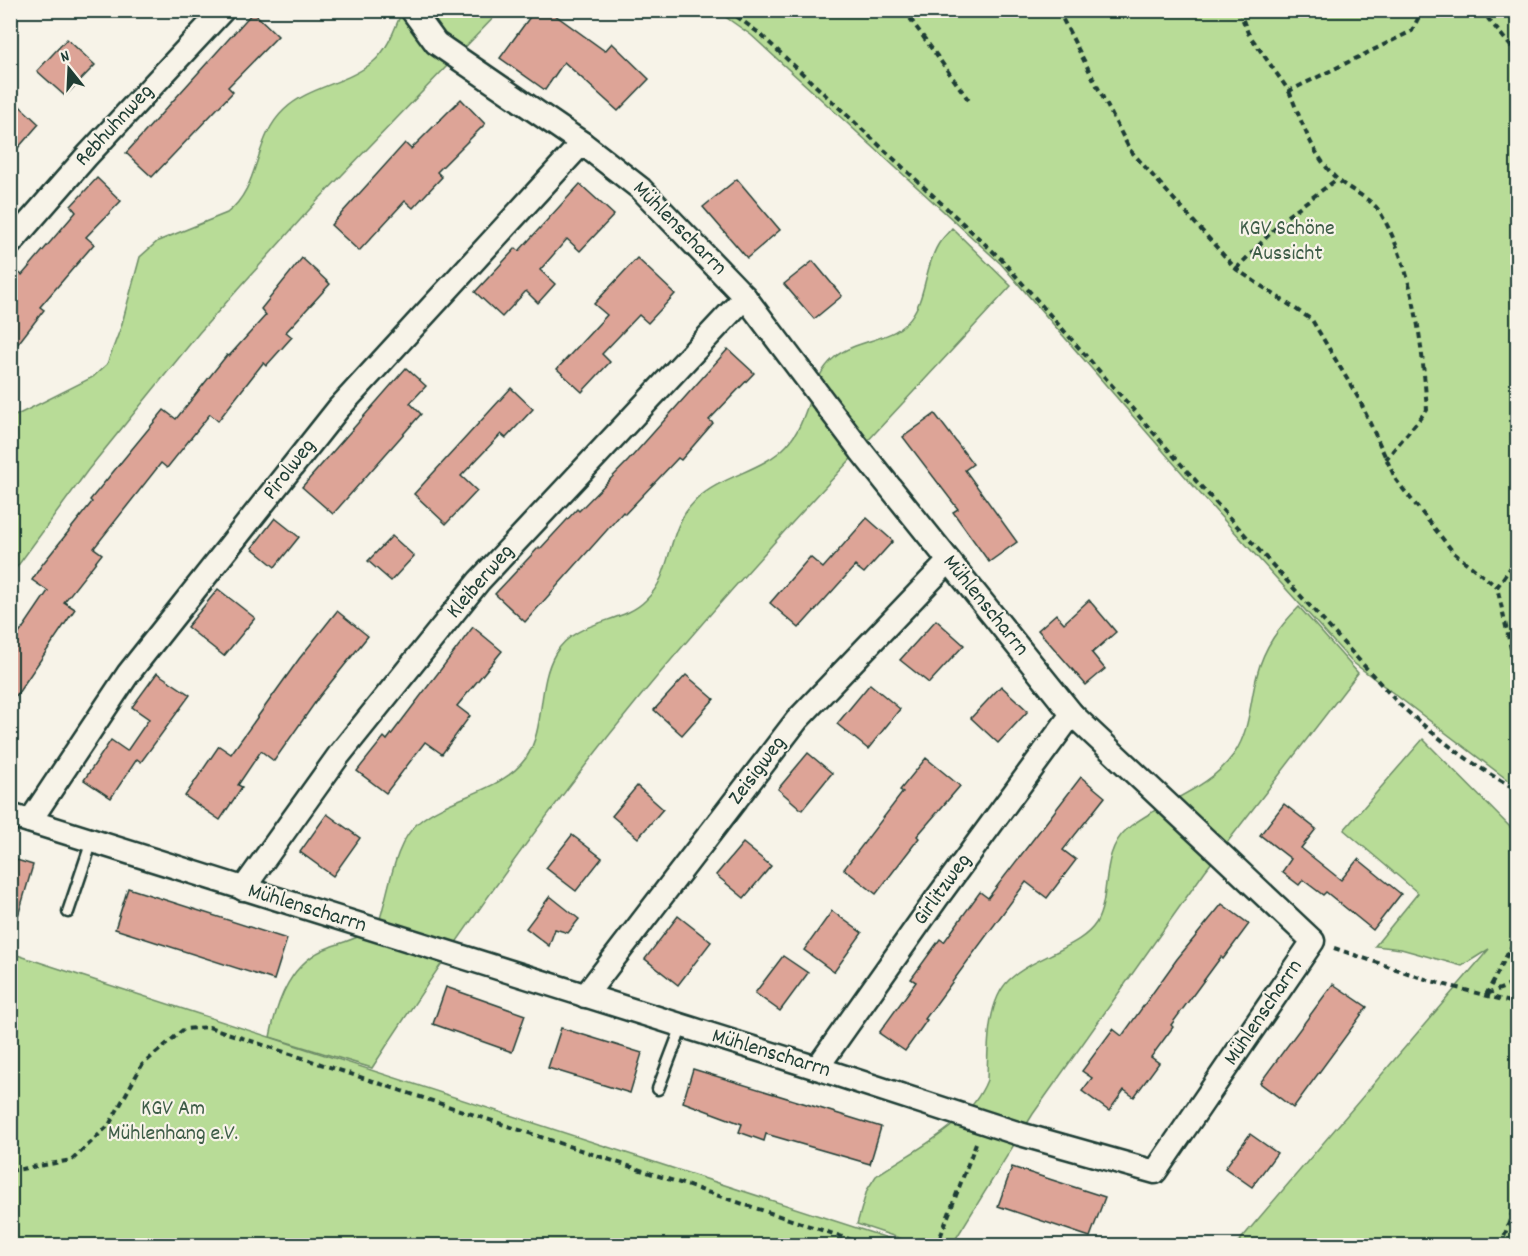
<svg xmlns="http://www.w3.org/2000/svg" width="1528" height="1256" viewBox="0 0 1528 1256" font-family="Dekko,sans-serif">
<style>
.green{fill:#b8dc97;stroke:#6c8c66;stroke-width:1.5}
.building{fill:#dda497;stroke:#1f3d34;stroke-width:1.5}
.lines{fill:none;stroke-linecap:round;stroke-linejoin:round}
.service-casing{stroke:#1f3d34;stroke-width:15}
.minor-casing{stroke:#1f3d34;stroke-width:27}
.path{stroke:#1f3d34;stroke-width:4;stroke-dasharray:6 4.5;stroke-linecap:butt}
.service{stroke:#f7f3e8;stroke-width:10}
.minor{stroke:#f7f3e8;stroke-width:22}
.labels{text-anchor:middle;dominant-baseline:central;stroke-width:4.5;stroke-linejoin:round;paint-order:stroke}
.street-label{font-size:22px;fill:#1f3d34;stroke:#f7f3e8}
.park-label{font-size:22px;fill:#3e5d48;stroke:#f7f3e8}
</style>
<rect width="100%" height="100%" fill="#f7f3e8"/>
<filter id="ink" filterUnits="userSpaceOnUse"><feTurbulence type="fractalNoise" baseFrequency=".0167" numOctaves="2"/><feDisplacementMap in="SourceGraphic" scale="12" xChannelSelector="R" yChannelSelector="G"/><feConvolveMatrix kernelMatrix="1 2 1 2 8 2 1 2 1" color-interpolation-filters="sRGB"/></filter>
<g filter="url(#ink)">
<g class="green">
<path d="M402,11H500L318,200L199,333L88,470L11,575V418L93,377L107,364L121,327L140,257L158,241L227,213C261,187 253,139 284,110C309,86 347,84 373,62C388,50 395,28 402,11Z"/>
<path d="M717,11H1517V787L1351,661L1196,489L1001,264L751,35Z"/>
<path d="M952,228L1011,286C887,422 757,555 640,697C543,815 455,940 372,1068L270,1037C277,1000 291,961 330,947C346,941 369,936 379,920C382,915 382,910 384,904C391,878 397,840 419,822C450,796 502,792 526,758C546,728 537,685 555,654C576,618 622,625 646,600C675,572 664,531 696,500C722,475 763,471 787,445C811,419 808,379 835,357C854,341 891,340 906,323C927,302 923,270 938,245C941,239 948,233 952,228Z"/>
<path d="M1299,607L1358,673L1205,871L1033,1114L952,1245H920L857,1224L867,1190L876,1176C915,1149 969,1126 987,1080C988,1051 986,1002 1009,980C1022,968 1040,960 1056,952C1070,945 1087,937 1096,923C1112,895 1099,854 1127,829C1161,801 1208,791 1234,754C1250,731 1250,701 1257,675C1264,647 1279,627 1299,607Z"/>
<path d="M1423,739L1517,834V1245H1236L1489,949L1462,966L1401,949L1375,946L1418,893L1344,830Z"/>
<path d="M11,953L909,1245H11Z"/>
</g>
<g class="building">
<path d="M535,10H548L605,51L612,43L649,79L618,111L564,62L545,90L500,58Z"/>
<path d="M253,12L278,36L228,87L233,92L152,177L126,153Z"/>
<path d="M67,39L95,65L65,96L37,71Z"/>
<path d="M10,97L39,124L10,157Z"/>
<path d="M461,99L485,124L437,172L442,177L413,208L405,201L359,251L331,225L405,143L411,149Z"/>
<path d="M97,178L121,201L86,237L94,244L40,307L44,310L10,354V266L22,275L76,212L71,206Z"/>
<path d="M737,179L780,230L747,258L703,207Z"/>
<path d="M580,184L614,215L580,251L567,239L540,270L555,284L538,303L526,291L502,317L475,292L516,248L519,251Z"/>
<path d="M302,258L330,284L286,332L292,337L266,366L263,363L218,421L210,414L167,468L161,463L94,548L102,554L64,602L75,609L10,705V647L48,591L32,580L41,566L92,502L90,500L164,410L176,419L227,355L229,356L266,315L261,309Z"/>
<path d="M637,258L675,294L648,323L639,315L602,354L610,362L582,392L557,369L607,315L594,304Z"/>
<path d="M813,261L842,296L814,319L784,284Z"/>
<path d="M728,349L754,373L709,420L713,423L681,460L678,458L625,514L623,512L525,622L495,594L539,547L540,549L577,509L579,511L628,461Z"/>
<path d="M406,368L426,386L410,403L421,414L333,514L302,487Z"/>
<path d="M511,388L533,409L506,438L501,434L461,476L477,491L446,524L414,494Z"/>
<path d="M935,414L973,464L965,470L1017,542L989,562L953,512L958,509L903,437Z"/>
<path d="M275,518L299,537L275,567L252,548Z"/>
<path d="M867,518L893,541L864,573L855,566L799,628L770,603L810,557L823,568Z"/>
<path d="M392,536L414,556L391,581L368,561Z"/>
<path d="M218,589L255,618L224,656L187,627Z"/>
<path d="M1089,600L1116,632L1092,653L1105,669L1086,685L1038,630L1056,614L1064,623Z"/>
<path d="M337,611L368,636L319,697L274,761L261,751L238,785L242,787L220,820L185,796L219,746L231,754L299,659Z"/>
<path d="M936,620L964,645L929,683L900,660Z"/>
<path d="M473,627L502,651L457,706L470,716L442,754L425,742L386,793L357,771L384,737L387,740Z"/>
<path d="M157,673L190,695L141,762L137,759L111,798L84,780L111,740L127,751L149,719L132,707Z"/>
<path d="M686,675L714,699L682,735L654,710Z"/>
<path d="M870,684L900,709L868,749L837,724Z"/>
<path d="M1001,686L1028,711L998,743L971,718Z"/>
<path d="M808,753L832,773L802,810L778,789Z"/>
<path d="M926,758L960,786L917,836L919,838L876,894L844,869L903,792L900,790Z"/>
<path d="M1081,777L1105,797L1063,850L1076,860L1047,898L1026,882L925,1019L927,1020L905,1051L879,1033L916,982L911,979L940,939L944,942L980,892L988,898Z"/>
<path d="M637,786L663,809L638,838L612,816Z"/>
<path d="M1284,804L1316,829L1301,848L1341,880L1358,859L1401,894L1373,930L1326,892L1323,895L1303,880L1299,885L1282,872L1291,859L1260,835Z"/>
<path d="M327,814L360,838L333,876L300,852Z"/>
<path d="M572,835L602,858L576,891L546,868Z"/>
<path d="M743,843L771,866L744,898L716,875Z"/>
<path d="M10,858L33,865L16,923L10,922Z"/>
<path d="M128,888L287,939L274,980L115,929Z"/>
<path d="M550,896L579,919L568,933L555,929L549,946L526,928Z"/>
<path d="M1222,904L1249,924L1223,959L1221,957L1171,1025L1173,1027L1151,1057L1159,1063L1134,1097L1124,1090L1109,1111L1082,1091L1092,1078L1082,1071L1113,1029L1122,1036L1177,959Z"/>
<path d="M832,911L862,933L834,972L804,950Z"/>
<path d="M678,916L711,942L678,985L645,959Z"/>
<path d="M783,956L808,973L780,1011L755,993Z"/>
<path d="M1333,984L1367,1007L1293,1108L1260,1083Z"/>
<path d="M446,987L525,1015L512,1052L433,1024Z"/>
<path d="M561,1028L642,1053L630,1093L548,1068Z"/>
<path d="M693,1069L881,1127L870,1164L766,1134L764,1141L739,1132L742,1124L683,1102Z"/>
<path d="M1250,1134L1277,1153L1252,1187L1225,1168Z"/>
<path d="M1012,1167L1105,1197L1090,1237L998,1206Z"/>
</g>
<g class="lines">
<defs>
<g id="service">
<path d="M68,912L92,841"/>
<path d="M658,1089L682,1026"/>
</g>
<g id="minor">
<path d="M10,244L86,157L223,10"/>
<path d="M10,815L817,1068L1020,1134L1155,1172L1313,941L1072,714L861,451L745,297L641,189L582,143L436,43L412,10"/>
<path d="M30,821L128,674L338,409L582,143"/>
<path d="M243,889L339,755L479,581L745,297"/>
<path d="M585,996L797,720L949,561"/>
<path d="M817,1068L937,898L1072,714"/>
</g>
</defs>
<use href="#service" class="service-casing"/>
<use href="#minor" class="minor-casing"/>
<g class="path">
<path d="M728,10L759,33L1001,259L1187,471L1399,704C1436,737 1474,767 1518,790"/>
<path d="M904,10L970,102"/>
<path d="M1058,10L1130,150L1236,269L1312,320L1359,399L1396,480L1454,553L1497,587"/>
<path d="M1239,10L1248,33L1289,91L1412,31L1422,10"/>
<path d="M1481,10L1518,55"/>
<path d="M1289,91C1302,122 1312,155 1337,179C1349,190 1371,198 1380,212C1415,272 1422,343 1427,410L1386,459"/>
<path d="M1236,269L1286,217L1337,179"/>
<path d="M1518,557L1497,587L1512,653L1518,658"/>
<path d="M1334,948L1431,981L1518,1004"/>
<path d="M1487,994L1518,982"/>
<path d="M1486,995L1518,934"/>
<path d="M10,1171L72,1160L109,1125L142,1065L184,1029L209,1027L870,1246"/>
<path d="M942,1246L939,1240L976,1143"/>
<path d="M1501,1246L1518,1196"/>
</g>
<use href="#service" class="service"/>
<use href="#minor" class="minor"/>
</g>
</g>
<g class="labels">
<g class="street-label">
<text transform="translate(115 126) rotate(-47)">Rebhuhnweg</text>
<text transform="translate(679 229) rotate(45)">Mühlenscharrn</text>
<text transform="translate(290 470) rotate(-52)">Pirolweg</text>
<text transform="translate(481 582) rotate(-49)">Kleiberweg</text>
<text transform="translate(985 606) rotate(51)">Mühlenscharrn</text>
<text transform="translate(758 771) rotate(-53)">Zeisigweg</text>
<text transform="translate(943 890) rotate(-54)">Girlitzweg</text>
<text transform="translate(307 909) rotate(17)">Mühlenscharrn</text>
<text transform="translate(1264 1013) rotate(-56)">Mühlenscharrn</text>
<text transform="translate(771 1054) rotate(17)">Mühlenscharrn</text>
</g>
<g class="park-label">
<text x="1287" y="229">KGV Schöne<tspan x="1287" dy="25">Aussicht</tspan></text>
<text x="173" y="1109">KGV Am<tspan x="173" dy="25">Mühlenhang e.V.</tspan></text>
</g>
</g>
<rect width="1528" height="1256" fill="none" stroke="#f7f3e8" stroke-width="36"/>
<rect x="18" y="18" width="1492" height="1220" fill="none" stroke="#1f3d34" stroke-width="2" filter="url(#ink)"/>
<g transform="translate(69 69) rotate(342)" stroke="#f7f3e8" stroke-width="4.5" paint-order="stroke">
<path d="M0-4.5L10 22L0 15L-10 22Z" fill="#1f3d34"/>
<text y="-9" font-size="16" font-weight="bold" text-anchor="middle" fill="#1f3d34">N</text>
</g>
</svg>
